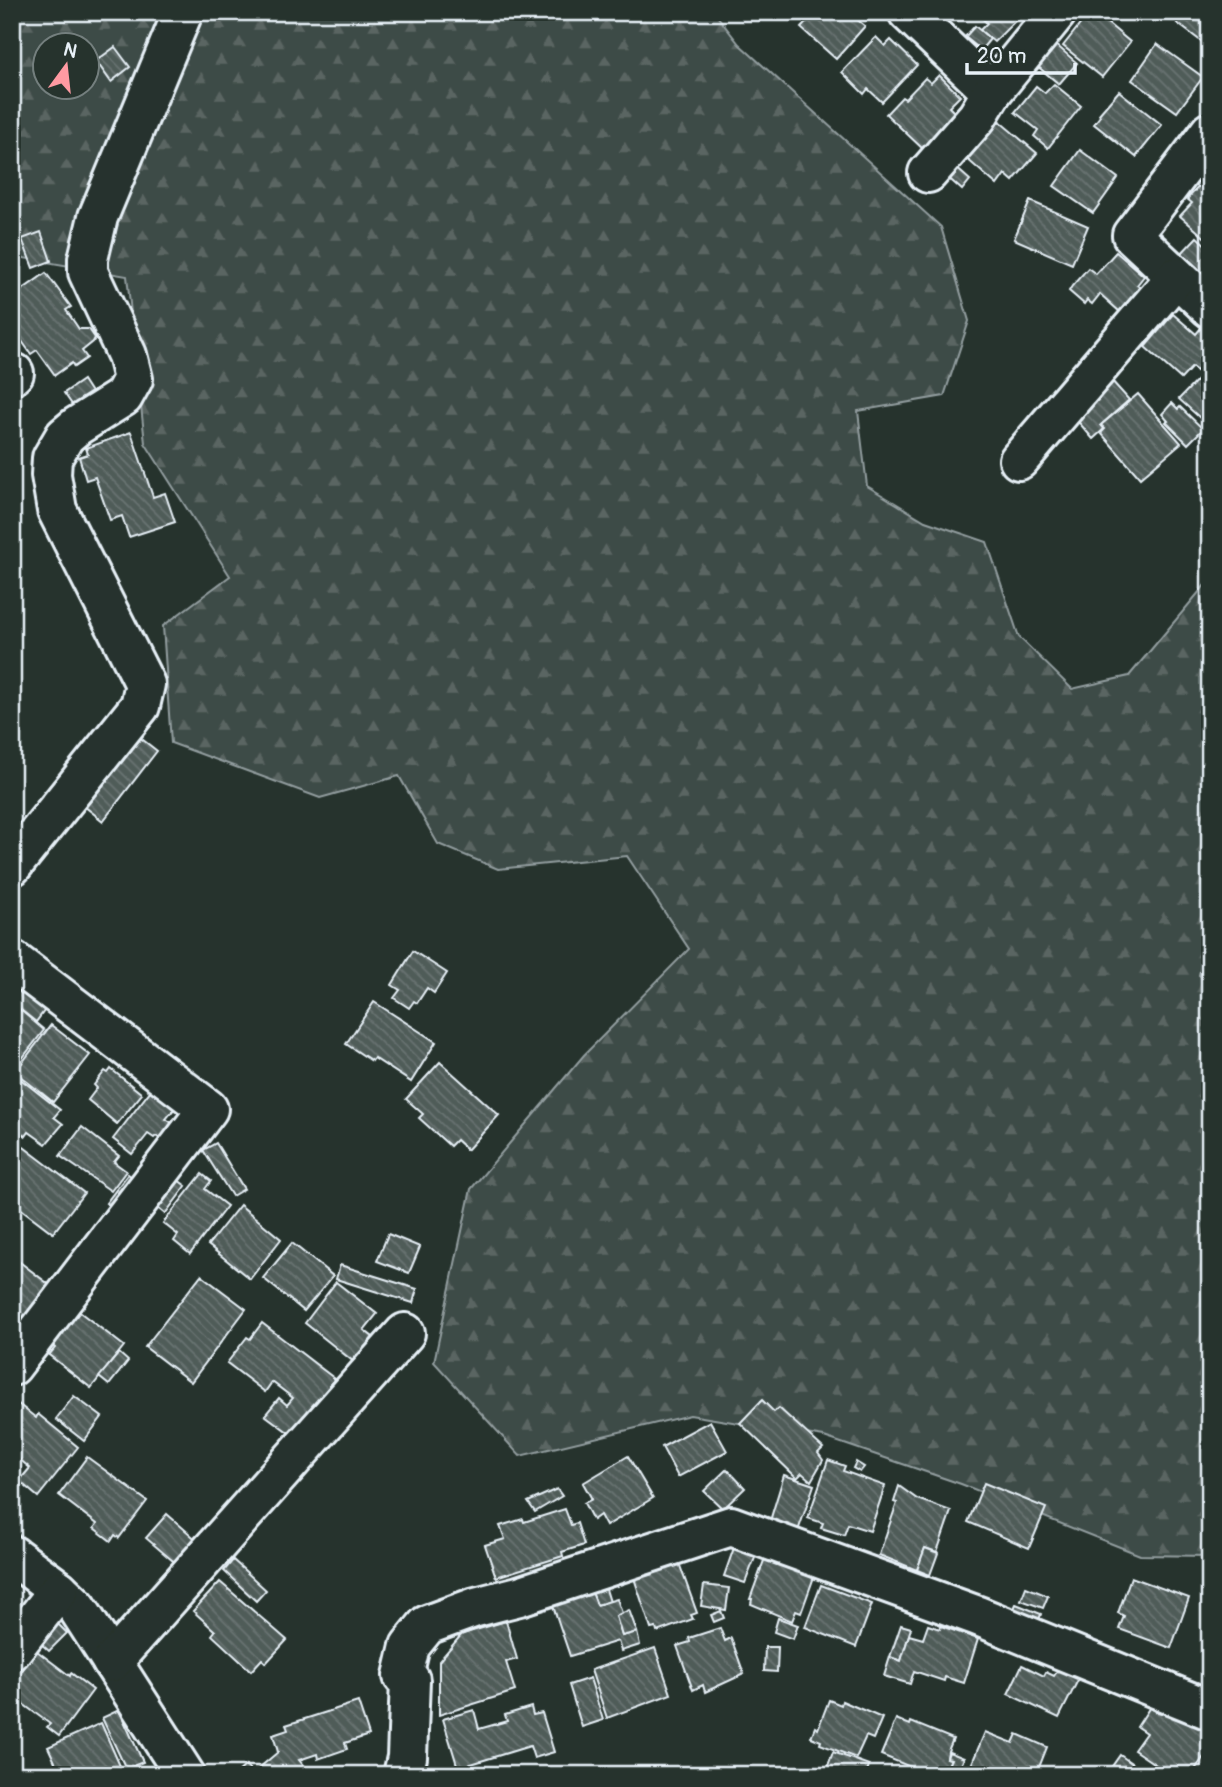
<svg xmlns="http://www.w3.org/2000/svg" width="1222" height="1787" viewBox="0 0 1222 1787" font-family="Pangolin,sans-serif">
<style>
.forest{fill:url(#forest-firs);stroke:#939ea0;stroke-width:2;fill-rule:evenodd}
.building{fill:url(#building-back-hatch);stroke:#e8f1f8;stroke-width:2}
.lines{fill:none;stroke-linecap:round;stroke-linejoin:round}
.minor-casing{stroke:#e8f1f8;stroke-width:44}
.minor{stroke:#26332d;stroke-width:38}
</style>
<defs>
<pattern id="forest-firs" width="22" height="20" patternUnits="userSpaceOnUse" patternTransform="scale(1.75)"><rect width="22" height="20" fill="#3e4b47"/><path d="M5 1l3.5 6h-7zM16 11l3.5 6h-7z" fill="#5a6562"/></pattern>
<pattern id="building-back-hatch" width="6" height="6" patternUnits="userSpaceOnUse" patternTransform="scale(1.75)"><rect width="6" height="6" fill="#505c59"/><path d="M-1 5l2 2M0 0l6 6M5-1l2 2" fill="none" stroke="#697472"/></pattern>
</defs>
<rect width="100%" height="100%" fill="#26332d"/>
<filter id="ink" filterUnits="userSpaceOnUse"><feTurbulence type="fractalNoise" baseFrequency=".0143" numOctaves="2"/><feDisplacementMap in="SourceGraphic" scale="14" xChannelSelector="R" yChannelSelector="G"/><feConvolveMatrix kernelMatrix="1 2 1 2 8 2 1 2 1" color-interpolation-filters="sRGB"/></filter>
<g filter="url(#ink)">
<path class="forest" d="M12,12H714L739,44L941,227L969,321L944,396L858,411L867,486L925,521L987,542L1019,637L1072,689L1129,676L1210,579V929L1199,975L1210,982V1556L1140,1555L961,1484L824,1437L690,1415L520,1456L434,1362L471,1189L584,1055L689,949L627,856L498,869L438,844L399,776L320,798L171,743L163,626L230,576L145,443L127,276L12,256ZM46,46H88V88H46Z"/>
<g class="building">
<path d="M816,12H857L853,16L865,26L836,59L801,28Z"/>
<path d="M975,12H1024L994,42L980,30L987,23Z"/>
<path d="M1090,12H1094L1130,42L1102,77L1063,46Z"/>
<path d="M1185,12H1210V48L1177,23Z"/>
<path d="M975,26L990,39L981,50L965,37Z"/>
<path d="M876,37L885,46L891,40L917,65L882,102L868,89L864,94L842,72Z"/>
<path d="M1054,43L1077,63L1059,84L1036,65Z"/>
<path d="M1157,44L1203,77L1177,112L1132,80Z"/>
<path d="M115,47L130,67L111,82L96,61Z"/>
<path d="M939,75L960,96L949,107L956,114L923,149L886,114L902,97L905,99L925,78L931,83Z"/>
<path d="M1054,84L1081,106L1048,148L1034,136L1038,130L1015,112L1036,86L1045,93Z"/>
<path d="M1119,91L1162,125L1136,157L1094,124L1100,116L1099,114Z"/>
<path d="M999,121L1037,153L1013,181L1005,174L997,185L967,159Z"/>
<path d="M1080,150L1118,178L1093,213L1054,186Z"/>
<path d="M953,165L970,180L962,190L944,174Z"/>
<path d="M1204,181L1210,186V242L1180,216L1192,203L1187,199Z"/>
<path d="M1030,201L1088,226L1072,264L1014,239Z"/>
<path d="M41,232L51,261L33,268L22,239Z"/>
<path d="M1197,237L1210,249V283L1179,256Z"/>
<path d="M1116,252L1144,276L1137,285L1141,288L1120,312L1100,294L1092,304L1087,300L1084,304L1069,291L1072,286L1088,268L1096,274Z"/>
<path d="M46,273L71,307L66,310L79,329H89L95,338L93,342L82,351L87,358L74,367L72,363L55,375L37,350L31,354L12,327V297Z"/>
<path d="M1173,314L1196,334L1201,328L1210,336V356L1197,371L1192,367L1181,379L1145,347Z"/>
<path d="M1207,370L1210,373V427L1179,399Z"/>
<path d="M83,380L92,394L73,406L64,393Z"/>
<path d="M1111,380L1129,400L1101,425L1104,429L1093,439L1075,418Z"/>
<path d="M1138,394L1181,443L1140,478L1101,433L1105,429L1101,425Z"/>
<path d="M1172,403L1178,409L1180,407L1203,429L1188,444L1166,422L1168,421L1162,414Z"/>
<path d="M131,432L153,497L165,493L175,522L129,537L122,516L110,520L95,477L86,480L79,457L88,454L86,448Z"/>
<path d="M138,736L157,751L103,821L84,806Z"/>
<path d="M413,951L447,973L434,993L427,988L417,1003L414,1001L409,1008L394,998L400,990L392,985Z"/>
<path d="M16,983L47,1007L36,1022L12,1003V987Z"/>
<path d="M374,1002L436,1042L411,1082L374,1058L372,1061L346,1044Z"/>
<path d="M12,1003L44,1030L14,1069L12,1067Z"/>
<path d="M51,1025L90,1055L53,1102L15,1072Z"/>
<path d="M440,1062L499,1115L467,1150L456,1140L450,1146L419,1118L423,1114L406,1099Z"/>
<path d="M111,1069L142,1094L117,1124L88,1100L97,1088L94,1085L105,1071L108,1073Z"/>
<path d="M19,1078L60,1110L54,1117L63,1124L46,1144L29,1132L26,1136L12,1126V1087Z"/>
<path d="M151,1090L175,1108L166,1119L172,1123L160,1139L156,1136L154,1138L148,1134L132,1154L113,1139Z"/>
<path d="M82,1127L119,1156L114,1162L126,1171L111,1191L60,1156Z"/>
<path d="M12,1138L84,1193L53,1233L12,1202Z"/>
<path d="M216,1143L244,1189L232,1196L203,1150Z"/>
<path d="M128,1174L136,1180L114,1209L106,1203Z"/>
<path d="M202,1174L211,1181L205,1189L227,1206L190,1254L174,1241L178,1235L163,1223Z"/>
<path d="M174,1177L186,1186L165,1214L153,1204Z"/>
<path d="M240,1205L281,1239L250,1279L208,1245Z"/>
<path d="M388,1234L420,1247L409,1273L377,1261Z"/>
<path d="M292,1243L333,1276L304,1311L263,1278Z"/>
<path d="M12,1256L51,1286L13,1334L12,1333Z"/>
<path d="M340,1265L417,1289L413,1303L336,1279Z"/>
<path d="M201,1275L246,1309L191,1382L145,1347Z"/>
<path d="M336,1282L377,1314L364,1330L373,1337L354,1362L305,1323Z"/>
<path d="M77,1310L124,1346L91,1388L49,1355L55,1348L50,1344Z"/>
<path d="M262,1323L335,1379L292,1435L265,1415L279,1398L287,1405L293,1398L272,1382L265,1392L227,1363L247,1337L250,1339Z"/>
<path d="M119,1353L128,1361L109,1385L99,1377Z"/>
<path d="M74,1396L102,1417L84,1441L56,1419Z"/>
<path d="M12,1399L36,1418L38,1414L78,1447L38,1497L19,1481L30,1468L12,1453Z"/>
<path d="M762,1400L774,1412L779,1408L823,1448L818,1453L823,1460L811,1481L802,1473L797,1478L740,1423Z"/>
<path d="M710,1421L727,1451L678,1477L662,1447Z"/>
<path d="M628,1456L653,1498L606,1526L600,1515L593,1520L584,1503L592,1499L583,1483Z"/>
<path d="M87,1457L147,1501L119,1538L115,1535L111,1541L94,1528L97,1524L59,1495Z"/>
<path d="M828,1460L845,1466L843,1471L885,1486L870,1531L848,1524L844,1535L821,1528L823,1523L808,1518Z"/>
<path d="M856,1462L864,1467L860,1472L853,1468Z"/>
<path d="M727,1469L745,1488L723,1509L704,1491Z"/>
<path d="M784,1475L814,1485L798,1531L770,1521Z"/>
<path d="M984,1483L1046,1508L1029,1548L968,1522Z"/>
<path d="M899,1486L917,1499L951,1511L937,1552L925,1548L917,1570L879,1555L897,1503L894,1502Z"/>
<path d="M557,1489L562,1496L535,1512L528,1502Z"/>
<path d="M565,1509L571,1525L577,1523L584,1545L562,1552L563,1556L496,1577L485,1545L505,1539L500,1526L523,1519L524,1522Z"/>
<path d="M167,1514L199,1542L179,1566L146,1538Z"/>
<path d="M736,1542L758,1550L745,1583L724,1576Z"/>
<path d="M925,1548L938,1553L930,1575L917,1570Z"/>
<path d="M766,1555L815,1574L801,1613L796,1611L792,1621L751,1604L752,1599H750Z"/>
<path d="M233,1560L266,1590L256,1601L224,1571Z"/>
<path d="M679,1563L697,1613L691,1615L693,1619L657,1632L656,1628L651,1629L634,1578Z"/>
<path d="M1131,1577L1189,1598L1171,1648L1119,1629L1124,1616L1118,1613Z"/>
<path d="M220,1582L287,1640L266,1663L262,1659L251,1671L212,1635L215,1631L193,1611Z"/>
<path d="M704,1585L729,1588L726,1610L701,1606Z"/>
<path d="M821,1585L872,1604L856,1647L805,1627Z"/>
<path d="M605,1586L610,1602L597,1605L591,1590Z"/>
<path d="M1026,1587L1048,1596L1043,1608L1021,1600Z"/>
<path d="M591,1590L597,1605L617,1599L622,1613L616,1616L622,1636L637,1632L640,1645L621,1651L618,1641L570,1656L552,1603Z"/>
<path d="M1016,1604L1041,1614L1038,1623L1012,1613Z"/>
<path d="M629,1610L637,1632L622,1636L616,1616Z"/>
<path d="M721,1611L724,1618L714,1622L711,1615Z"/>
<path d="M778,1618L798,1625L793,1639L774,1632Z"/>
<path d="M506,1621L517,1659L506,1662L515,1691L439,1715V1661L462,1634Z"/>
<path d="M58,1624L67,1633L49,1651L40,1643Z"/>
<path d="M901,1625L911,1628L901,1661L890,1657Z"/>
<path d="M928,1625L940,1629L941,1626L978,1639L964,1683L945,1677L944,1681L914,1671L910,1684L884,1676L890,1657L901,1661L909,1635L923,1639Z"/>
<path d="M720,1628L725,1641L731,1638L744,1674L705,1692L703,1685L693,1690L677,1646L690,1642L689,1638Z"/>
<path d="M765,1647H778L777,1672L764,1671Z"/>
<path d="M655,1648L671,1694L607,1718L591,1670Z"/>
<path d="M37,1651L70,1676L71,1673L93,1690L59,1736L47,1727L50,1724L12,1696V1684Z"/>
<path d="M1022,1665L1044,1676L1046,1672L1054,1676L1060,1666L1080,1676L1059,1718L1008,1694Z"/>
<path d="M590,1678L603,1720L582,1727L569,1685Z"/>
<path d="M829,1700L841,1705L842,1701L882,1718L873,1739L866,1736L856,1758L820,1744L821,1741L811,1737L815,1727L818,1729Z"/>
<path d="M358,1702L369,1735L345,1743L347,1749L318,1759L317,1754L299,1760L311,1775H235L246,1765L253,1773L278,1752L273,1735L288,1730L286,1725Z"/>
<path d="M531,1707L533,1715L542,1713L554,1752L534,1758L530,1746L458,1768L443,1719L474,1710L479,1729L507,1721L505,1715Z"/>
<path d="M1150,1707L1157,1712L1175,1715L1191,1725L1192,1722L1210,1729V1748L1194,1771L1199,1775H1171L1134,1750L1146,1733L1137,1727Z"/>
<path d="M119,1710L143,1762L126,1769L102,1718Z"/>
<path d="M896,1719L910,1725L911,1722L953,1739L948,1751L947,1758L951,1759L944,1775H930L881,1755Z"/>
<path d="M101,1723L124,1775H61L48,1747Z"/>
<path d="M985,1732L1013,1743L1017,1734L1047,1747L1036,1775H1021L1005,1768L1002,1775H967Z"/>
<path d="M833,1752L869,1765L866,1775L825,1774Z"/>
<path d="M949,1752L964,1758L957,1775H944L951,1759L947,1758Z"/>
<path d="M1120,1755L1144,1772L1142,1775H1106Z"/>
<path d="M12,1763L27,1775H12Z"/>
<path d="M556,1770L558,1775H538Z"/>
</g>
<g class="lines">
<defs>
<g id="minor">
<path d="M908,12L992,92L1057,12"/>
<path d="M1210,132L1132,235L1210,308"/>
<path d="M928,173L977,117L992,92"/>
<path d="M12,375L14,373"/>
<path d="M1019,460L1176,277"/>
<path d="M12,866L140,706L145,684L57,510L51,475L52,458L65,436L77,426L123,397L133,379L127,355L88,272V259L98,217L183,12"/>
<path d="M12,960L208,1109L12,1366"/>
<path d="M12,1555L59,1590L77,1607L185,1775"/>
<path d="M12,1650L59,1590"/>
<path d="M112,1662L405,1333"/>
<path d="M403,1775L407,1757L410,1680L403,1676L410,1646L427,1625L476,1607L519,1596L731,1526L978,1616L1210,1710"/>
</g>
</defs>
<use href="#minor" class="minor-casing"/>
<use href="#minor" class="minor"/>
</g>
</g>
<rect width="1222" height="1787" fill="none" stroke="#26332d" stroke-width="42"/>
<rect x="21" y="21" width="1180" height="1745" fill="none" stroke="#e8f1f8" stroke-width="2.5" filter="url(#ink)"/>
<g transform="translate(66 66) rotate(15)"><circle r="33" fill="#26332d" stroke="#747f7e" stroke-width="2"/>
<path d="M0-5L12 26L0 18L-12 26Z" fill="#ff9aa2"/>
<text y="-10" font-size="19" font-weight="bold" text-anchor="middle" fill="#e8f1f8">N</text>
</g>
<path d="M967 63v10h108v-10" fill="none" stroke="#e8f1f8" stroke-width="3.5"/>
<text x="977" y="63" font-size="21" fill="#e8f1f8" stroke="#26332d" stroke-width="5" paint-order="stroke">20 m</text>
</svg>
